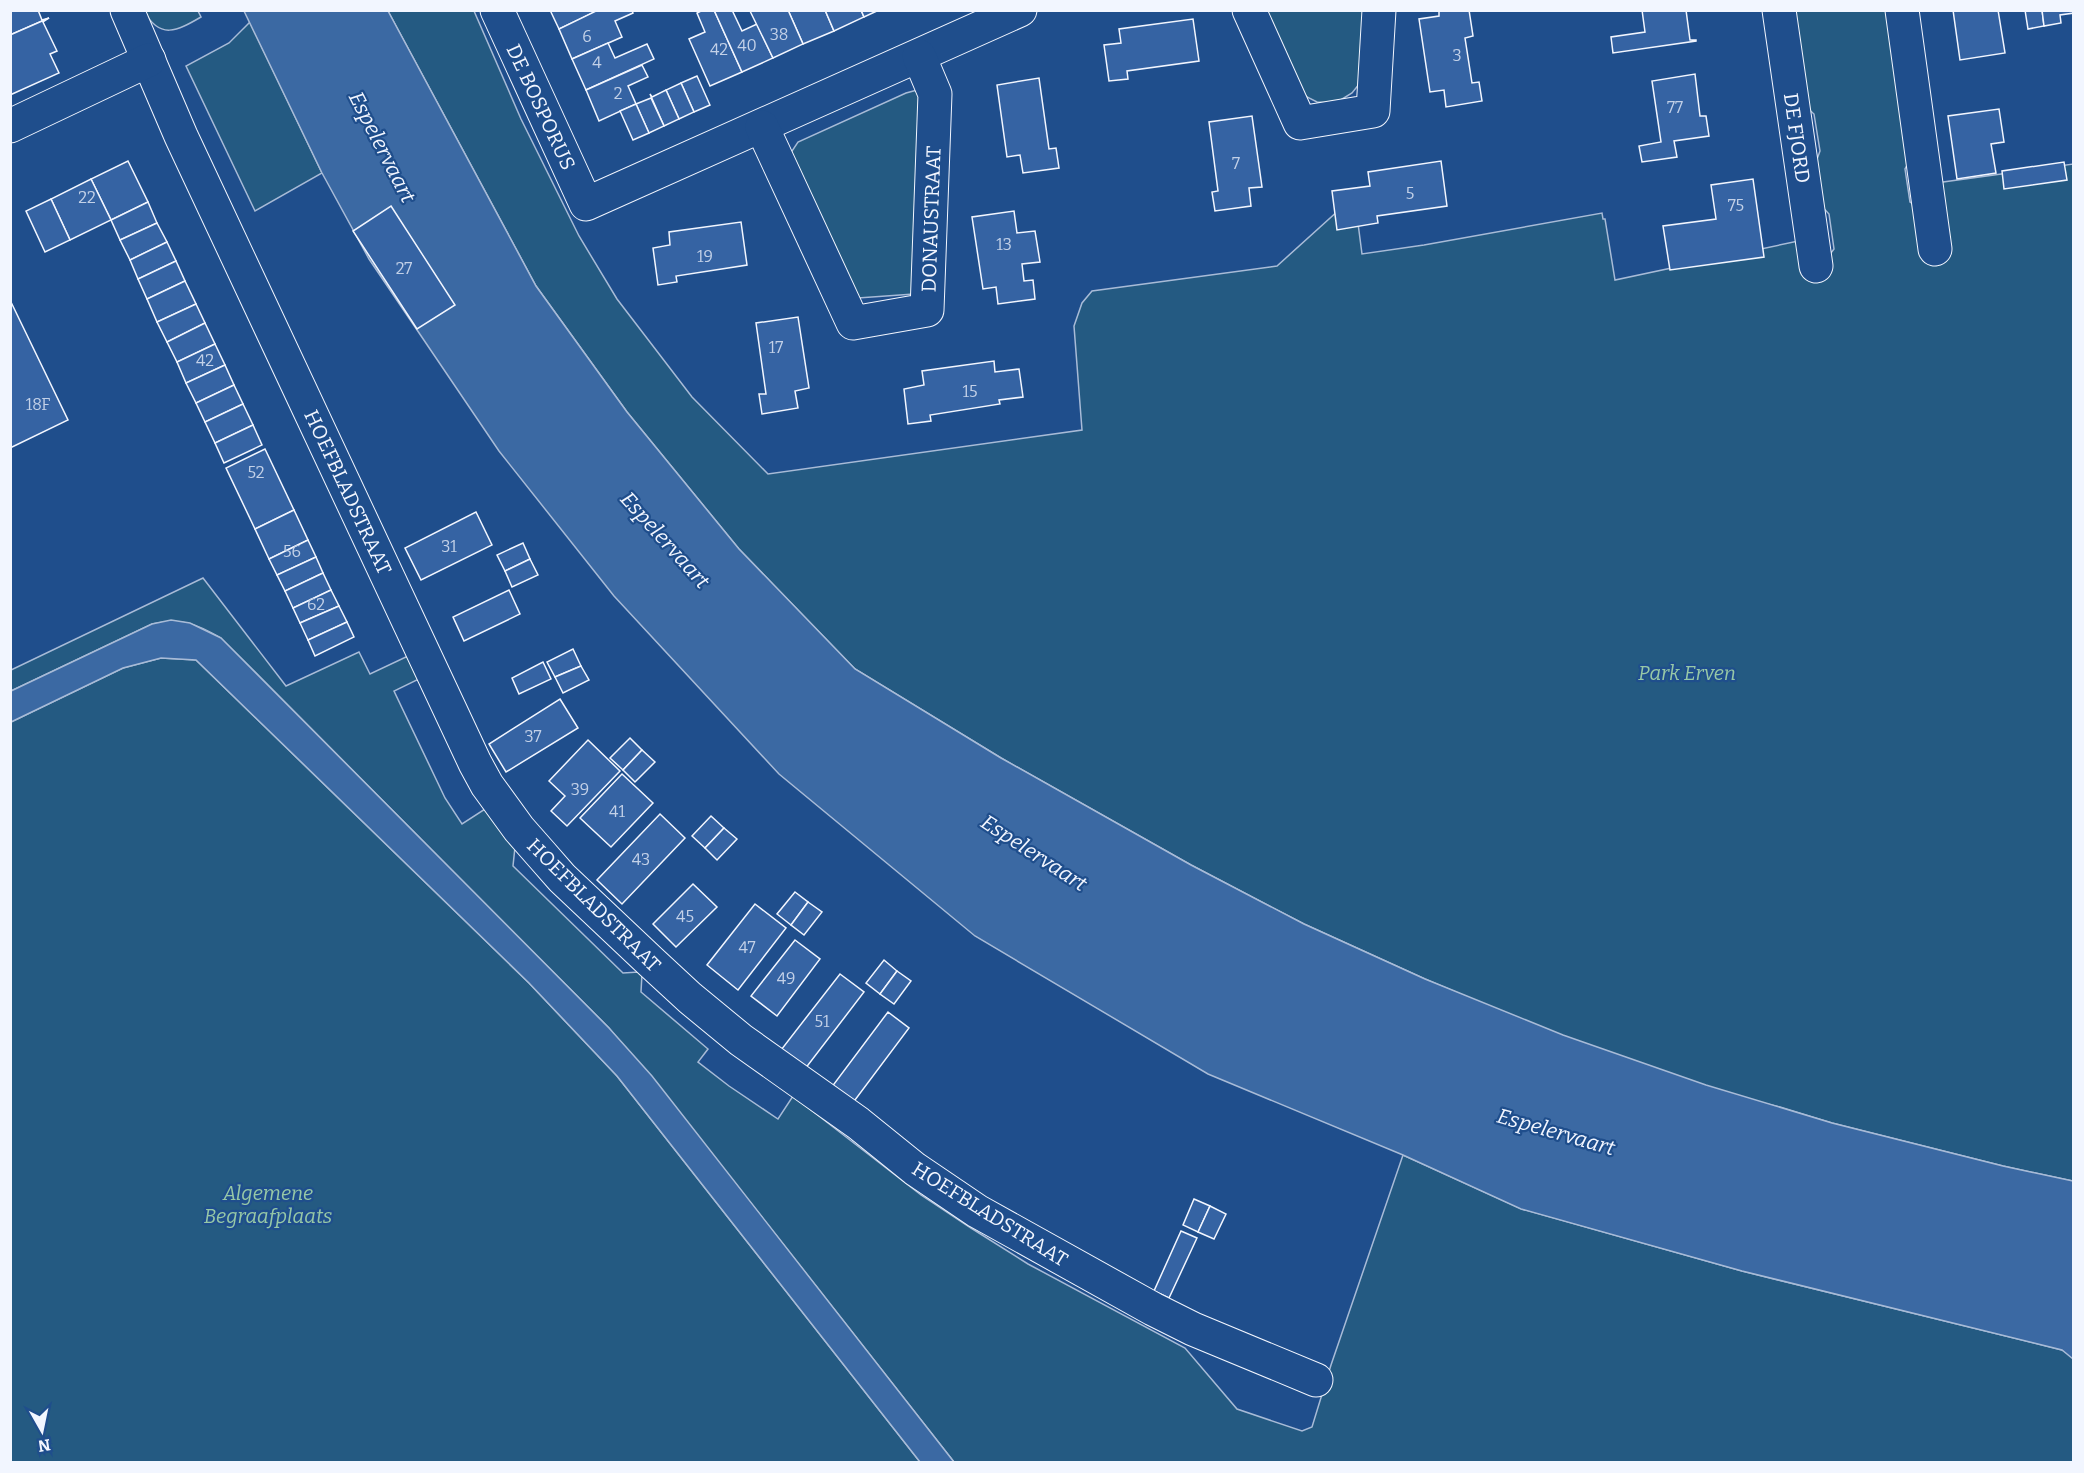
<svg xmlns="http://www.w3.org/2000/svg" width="2084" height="1473" viewBox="0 0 2084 1473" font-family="Bitter,serif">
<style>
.green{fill:#245a82;stroke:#a8bbd7;stroke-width:1.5}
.water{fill:#3b69a3;stroke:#a8bbd7;stroke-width:1.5}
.building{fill:#3563a3;stroke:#f2f6ff;stroke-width:1.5}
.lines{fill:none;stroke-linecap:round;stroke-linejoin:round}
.minor-casing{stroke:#f2f6ff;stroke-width:35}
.minor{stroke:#1f4e8c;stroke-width:33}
.labels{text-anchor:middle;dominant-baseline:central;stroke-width:4.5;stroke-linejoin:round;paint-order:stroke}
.number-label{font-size:16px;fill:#c3d1e8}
.street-label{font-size:20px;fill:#f2f6ff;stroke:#1f4e8c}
.park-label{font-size:20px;font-style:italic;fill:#97c8a6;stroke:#1f4e8c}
.water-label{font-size:21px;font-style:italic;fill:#f2f6ff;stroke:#1f4e8c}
</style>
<rect width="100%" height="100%" fill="#1f4e8c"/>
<g class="green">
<path d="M144,11H198L201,17C177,31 160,40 144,11Z"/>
<path d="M388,11H474L521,119L579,236L617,299L692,397L768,474L1082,430L1074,326L1082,303L1092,291L1277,266L1339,210L1356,208L1362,254L1424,245L1602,213L1603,219H1605L1615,280L1803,240L1827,258L1834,249L1829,214L1816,200L1812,173L1820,151L1814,114L1800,101L1793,11H1894L1914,153L1905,169L1910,202L1920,208L1936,183L2073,164V1181L2003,1166L1832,1123L1780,1107L1621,1069L1465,996L1425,979L1304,924L1191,865L1001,758L855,669L739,549L627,412L536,286Z"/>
<path d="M1263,11H1365L1360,83L1352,93L1339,101L1330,103L1317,102L1307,97L1301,91Z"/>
<path d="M250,22L322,173L255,211L186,66L229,43Z"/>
<path d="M921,89L928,293L858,298L790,154L798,142L906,93Z"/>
<path d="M203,578L286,686L359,652L370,674L408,656L419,679L394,691L445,798L462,824L485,809L515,847L513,866L623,973L639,972L642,974L641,992L708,1049L698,1062L729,1086L778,1119L793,1096L921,1195L971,1228L1028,1264L1185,1348L1237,1409L1302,1431L1312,1427L1331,1365L1403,1155L1522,1209L1742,1271L2062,1350L2073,1355V1462H954L757,1211L609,1028L221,638C195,623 182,618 152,624L11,691V670Z"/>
<path d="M161,658L196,660L529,983L617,1076L920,1462H11V722L123,668Z"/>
</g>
<g class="water">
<path d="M244,11H388L536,286L627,412L739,549L855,669L1001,758L1191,865L1304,924L1425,979L1563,1035L1706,1085L1832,1123L2003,1166L2073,1181V1359L2062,1350L1742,1271L1521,1209L1403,1155L1208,1074L975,936L779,774L614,596L499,451L369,259L322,173Z"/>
<path d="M171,620L190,623L221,638L609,1028L652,1076L954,1462H920L617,1076L529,983L196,660L161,658L123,668L11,722V691L152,624Z"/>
</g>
<g class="building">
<path d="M10,10H38L42,20L49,18L10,35Z"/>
<path d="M550,10H594L595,12L559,29Z"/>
<path d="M598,10H632L633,13L615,21L622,37L572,59L559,29Z"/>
<path d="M703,10H714L742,72L710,86L689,39L705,32L697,13Z"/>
<path d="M714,10H732L742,31L757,24L773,58L742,72Z"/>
<path d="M788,10H825L834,31L803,44Z"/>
<path d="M788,10L803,44L773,58L750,11Z"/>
<path d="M825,10H861L864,17L834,31Z"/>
<path d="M861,10H879L864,17Z"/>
<path d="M1439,10H1469L1473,36L1465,38L1472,83L1479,82L1482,101L1446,107L1444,90L1430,92L1419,19L1439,16Z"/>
<path d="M1642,10H1686L1690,40H1696V41L1613,53L1611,37L1645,32Z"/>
<path d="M1953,10H1998L2005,53L1960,60Z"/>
<path d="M2025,10H2042L2044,26L2028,29Z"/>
<path d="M2042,10H2074V13L2060,15L2061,23L2044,26Z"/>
<path d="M49,18L43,22L57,51L50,54L59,73L10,95V35Z"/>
<path d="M1193,19L1199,61L1127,71L1128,79L1109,81L1104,45L1121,43L1119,29Z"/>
<path d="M608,43L615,58L647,44L654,59L586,90L572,59Z"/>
<path d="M642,65L648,77L628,86L636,104L599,121L586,90Z"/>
<path d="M1695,74L1700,116H1706L1709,136L1674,141L1677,157L1642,162L1639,146L1661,142L1652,81Z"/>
<path d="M697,76L710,105L694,112L681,83Z"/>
<path d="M1039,78L1049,149L1056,148L1059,168L1023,173L1020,155L1007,157L997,85Z"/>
<path d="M681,83L694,112L679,119L666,90Z"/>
<path d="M666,90L679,119L664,126L650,94L652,97Z"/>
<path d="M651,98L664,126L649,133L636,104Z"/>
<path d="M636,104L649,133L633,140L620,111Z"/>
<path d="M1999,109L2004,142L1991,144L1996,173L1957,179L1948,116Z"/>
<path d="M1252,116L1262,187L1249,188L1251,206L1215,211L1212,192L1218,191L1209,122Z"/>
<path d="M128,161L148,202L111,220L91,179Z"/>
<path d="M1441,161L1447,206L1377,216L1378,223L1337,230L1332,191L1370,186L1368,172Z"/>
<path d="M2064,162L2067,180L2004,189L2002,171Z"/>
<path d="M91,179L111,220L70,240L51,199Z"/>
<path d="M1753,179L1764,257L1670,270L1663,226L1716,219L1711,185Z"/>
<path d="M51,199L70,240L45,252L26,211Z"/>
<path d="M148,202L157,223L120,240L111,220Z"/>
<path d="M391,206L455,305L417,329L353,231Z"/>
<path d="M1014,211L1017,233L1035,231L1040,262L1022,264L1024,281L1033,280L1035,299L998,304L996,287L983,289L972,217Z"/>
<path d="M741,222L747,265L676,276L677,282L658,285L653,248L670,245L669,232Z"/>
<path d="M157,223L167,242L130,260L120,240Z"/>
<path d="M167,242L176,261L138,279L130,260Z"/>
<path d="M176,261L185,281L147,299L138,279Z"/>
<path d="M185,281L196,304L157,322L147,299Z"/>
<path d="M10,300L68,420L10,448Z"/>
<path d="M196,304L205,323L167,342L157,322Z"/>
<path d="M798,317L809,388L795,391L798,408L762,414L759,394H766L756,323Z"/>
<path d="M205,323L215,344L177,362L167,342Z"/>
<path d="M215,344L225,365L186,383L177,362Z"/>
<path d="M994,361L995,372L1019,369L1023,397L999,400L1000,404L930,415L931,421L908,424L904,389L924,385L922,371Z"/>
<path d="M225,365L234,385L196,403L186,383Z"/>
<path d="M234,385L243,404L205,422L196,403Z"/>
<path d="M243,404L253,425L215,443L205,422Z"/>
<path d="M253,425L262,445L224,463L215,443Z"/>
<path d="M265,449L294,510L255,529L226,468Z"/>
<path d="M294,510L308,540L269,559L255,529Z"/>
<path d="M476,512L492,545L421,580L405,548Z"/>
<path d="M308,540L316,557L277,575L269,559Z"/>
<path d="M523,543L530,559L505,571L497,555Z"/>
<path d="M316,557L323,573L285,591L277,575Z"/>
<path d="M530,559L538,575L512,587L505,571Z"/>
<path d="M323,573L331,590L293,608L285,591Z"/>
<path d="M331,590L339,606L300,623L293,608Z"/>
<path d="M509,590L520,614L464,641L453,617Z"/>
<path d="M339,606L347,622L308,640L300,623Z"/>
<path d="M347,622L354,637L315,656L308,640Z"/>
<path d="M573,649L581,666L555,677L547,662Z"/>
<path d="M543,662L551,679L519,694L512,678Z"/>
<path d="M581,666L589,680L563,693L555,677Z"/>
<path d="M560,699L578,728L506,772L489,744Z"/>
<path d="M630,738L642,750L623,770L610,758Z"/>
<path d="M588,740L620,771L567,826L551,811L565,796L549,781Z"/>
<path d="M642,750L655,762L635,782L623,770Z"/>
<path d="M622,774L653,803L611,847L580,818Z"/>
<path d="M660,814L685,838L622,904L597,880Z"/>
<path d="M711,816L724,828L705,848L692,836Z"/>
<path d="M724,828L737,839L717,860L705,848Z"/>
<path d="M693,884L717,907L676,947L653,924Z"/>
<path d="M795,892L808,902L791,925L777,914Z"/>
<path d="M808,902L822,912L804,935L791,925Z"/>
<path d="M755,904L786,928L738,990L707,965Z"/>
<path d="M795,940L820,959L777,1016L751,996Z"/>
<path d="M884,960L897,971L880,994L866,983Z"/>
<path d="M897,971L911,981L894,1004L880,994Z"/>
<path d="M840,974L864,992L805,1069L781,1050Z"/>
<path d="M888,1012L909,1028L852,1104L831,1088Z"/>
<path d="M1194,1199L1210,1206L1198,1232L1183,1225Z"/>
<path d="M1210,1206L1226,1214L1214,1239L1198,1232Z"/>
<path d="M1181,1231L1197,1238L1169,1298L1154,1291Z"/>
</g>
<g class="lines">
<defs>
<g id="minor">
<path d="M127,10L181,136L475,763L487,785L519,829L541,854L562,878L651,962L690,998L741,1040L858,1123L915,1169L977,1211L1153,1309L1193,1329L1316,1380"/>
<path d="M497,10L586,204L1020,10"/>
<path d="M1249,10L1300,123L1373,111L1379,10"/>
<path d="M1779,10L1816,266"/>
<path d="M1902,10L1935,249"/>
<path d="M10,126L149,60"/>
<path d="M762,127L853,323L927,310L935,94L919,56"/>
</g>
</defs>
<use href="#minor" class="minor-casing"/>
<use href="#minor" class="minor"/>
</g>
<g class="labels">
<g class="number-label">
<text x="779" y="34">38</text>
<text x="587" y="36">6</text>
<text x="747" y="45">40</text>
<text x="719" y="49">42</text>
<text x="1457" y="55">3</text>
<text x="597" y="62">4</text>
<text x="618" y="93">2</text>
<text x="1675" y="107">77</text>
<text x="1236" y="163">7</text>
<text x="1410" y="193">5</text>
<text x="87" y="197">22</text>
<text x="1736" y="205">75</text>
<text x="1004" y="244">13</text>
<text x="705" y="256">19</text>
<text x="404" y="268">27</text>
<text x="776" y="347">17</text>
<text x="205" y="360">42</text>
<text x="970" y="391">15</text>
<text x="38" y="404">18F</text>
<text x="256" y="472">52</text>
<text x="449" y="546">31</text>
<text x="292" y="551">56</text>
<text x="316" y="604">62</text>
<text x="533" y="736">37</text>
<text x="580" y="789">39</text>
<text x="617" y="811">41</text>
<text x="641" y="859">43</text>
<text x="685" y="916">45</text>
<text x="747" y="947">47</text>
<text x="786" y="978">49</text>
<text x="822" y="1021">51</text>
</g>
<g class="street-label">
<text transform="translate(541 107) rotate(65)">DE BOSPORUS</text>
<text transform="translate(1797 138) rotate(82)">DE FJORD</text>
<text transform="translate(931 219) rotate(-88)">DONAUSTRAAT</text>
<text transform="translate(348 492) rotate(65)">HOEFBLADSTRAAT</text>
<text transform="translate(594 905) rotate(45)">HOEFBLADSTRAAT</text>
<text transform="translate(990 1214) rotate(32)">HOEFBLADSTRAAT</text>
</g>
<g class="park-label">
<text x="1687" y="673">Park Erven</text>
<text x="268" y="1193">Algemene<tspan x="268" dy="23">Begraafplaats</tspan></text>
</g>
<g class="water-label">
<text transform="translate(382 147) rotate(63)">Espelervaart</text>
<text transform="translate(665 540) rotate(48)">Espelervaart</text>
<text transform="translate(1034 853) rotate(33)">Espelervaart</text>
<text transform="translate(1556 1132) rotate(16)">Espelervaart</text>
</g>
</g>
<rect width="2084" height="1473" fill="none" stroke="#f2f6ff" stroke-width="24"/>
<g transform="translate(42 1431) rotate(171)" stroke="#1f4e8c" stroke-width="4.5" paint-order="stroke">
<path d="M0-4.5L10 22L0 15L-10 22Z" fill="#f2f6ff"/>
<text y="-9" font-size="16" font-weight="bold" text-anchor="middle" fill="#f2f6ff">N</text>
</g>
</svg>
